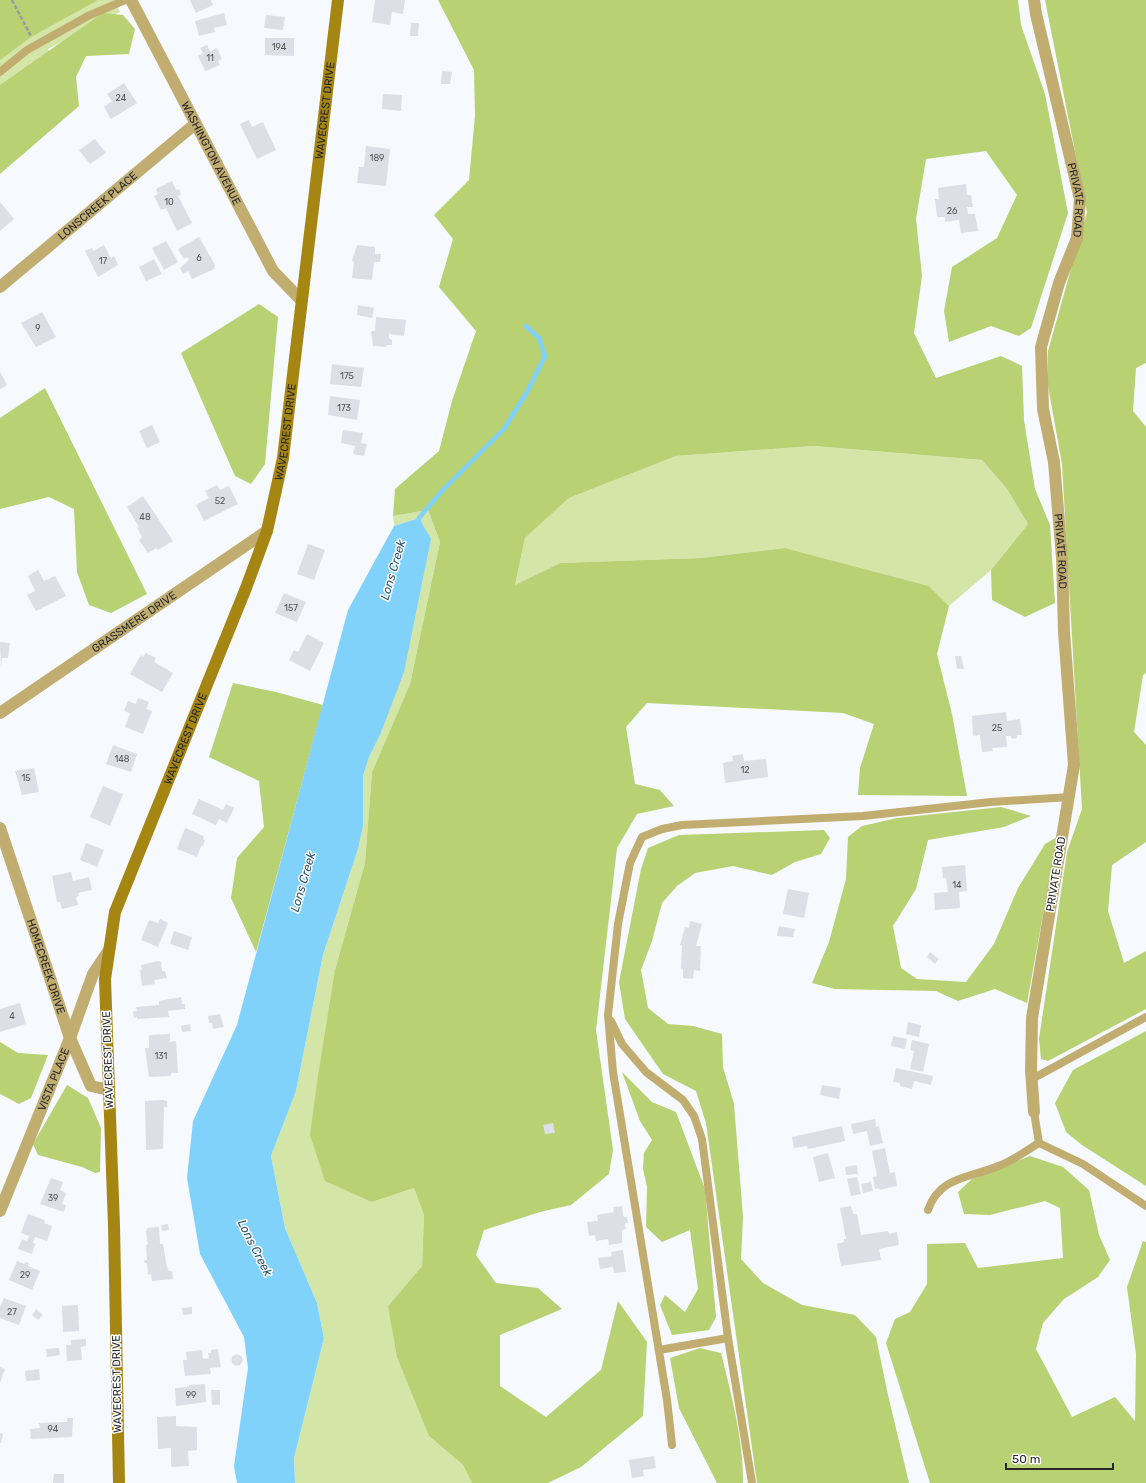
<svg xmlns="http://www.w3.org/2000/svg" width="1146" height="1483" viewBox="0 0 1146 1483" font-family="Rubik,sans-serif">
<style>
.green{fill:#d3e6a8}
.forest{fill:#b7d173}
.water{fill:#80d2fb}
.lines{fill:none;stroke-linecap:round;stroke-linejoin:round}
.stream{stroke:#80d2fb;stroke-width:4.5}
.building{fill:#dcdfe5}
.path{stroke:#999b9f;stroke-width:2.5;stroke-dasharray:4 2;stroke-linecap:butt}
.lane{stroke:#c1ad70;stroke-width:8}
.street{stroke:#c1ad70;stroke-width:12}
.secondary{stroke:#a68612;stroke-width:12}
.labels{text-anchor:middle;dominant-baseline:central;stroke-width:3;stroke-linejoin:round;paint-order:stroke}
.number-label{font-size:9px;fill:#545659}
.street-label{font-size:11px;fill:#27282a;stroke:#fff}
.water-label{font-size:12px;font-style:italic;fill:#28556b;stroke:#fff}
</style>
<rect width="100%" height="100%" fill="#f6f9fe"/>
<g class="green">
<path d="M0,0H114L120,12L48,49L71,95L0,153Z"/>
<path d="M814,446L982,460L1007,489L1028,524L991,570L949,606L929,586L785,548L701,558L560,563L515,585L525,538L569,498L676,456Z"/>
<path d="M428,510L440,542L410,684L372,772L365,863L335,970L372,1202L414,1188L424,1215L422,1266L388,1306L429,1436L463,1465L472,1483H295L294,1458L324,1338L317,1303L285,1228L271,1156L296,1091L323,955L358,849L363,825V776L369,757L380,735L419,518L394,526L393,516Z"/>
</g>
<g class="forest">
<path d="M0,0H98L31,37L0,60Z"/>
<path d="M438,0H1018L1021,25L1045,94L1068,213L1031,328L1019,336L991,326L949,342L944,311L952,267L997,238L1017,195L986,151L926,159L916,219L922,276L914,333L936,378L1001,356L1022,366L1024,420L1035,489L1050,525L1055,603L1025,617L992,600L991,570L1028,524L1007,489L982,460L814,446L676,456L569,498L525,538L515,585L560,563L701,558L785,548L929,586L949,606L937,654L952,714L967,796L858,795L860,768L874,724L843,713L647,703L626,727L635,784L660,790L674,806L637,814L617,848L596,1030L613,1150L609,1174L571,1205L540,1212L484,1230L476,1255L496,1283L538,1288L562,1309L500,1335V1386L546,1417L601,1370L618,1301L647,1342L643,1416L581,1467L548,1483H472L463,1465L429,1436L397,1357L388,1306L422,1266L424,1215L414,1188L372,1202L325,1181L310,1135L318,1076L335,970L365,863L372,772L410,684L440,542L428,510L393,516L395,489L439,451L452,401L476,331L439,287L453,239L434,215L469,180L475,116L474,70Z"/>
<path d="M1045,0H1146V363L1136,368L1133,411L1146,427V673L1143,675L1134,732L1146,745V842L1112,865L1108,911L1124,963L1146,951V1009L1048,1061L1041,1059L1039,1039L1067,852L1082,809L1062,464L1048,386V351L1087,212Z"/>
<path d="M103,13L123,15L135,29L129,54L86,56L76,77L79,106L0,174V85Z"/>
<path d="M259,304L278,317L265,464L251,484L235,476L181,353Z"/>
<path d="M45,388L147,594L111,613L89,605L77,572L74,509L49,497L0,509V418Z"/>
<path d="M233,683L276,692L323,705L256,952L231,898L237,858L264,827L259,781L209,757Z"/>
<path d="M1001,807L1031,816L1004,827L928,840L916,889L893,926L901,968L917,979L966,982L994,944L1018,888L1045,844L1057,837L1027,1003L995,989L958,1001L936,991L835,989L812,983L829,942L846,879L848,837L862,826L897,818Z"/>
<path d="M824,830L830,838L821,854L795,862L772,875L733,866L695,873L677,886L662,903L652,941L641,970L648,1008L668,1024L693,1026L722,1034L723,1067L734,1104L743,1217L741,1259L763,1283L802,1305L855,1315L876,1337L888,1395L909,1483H757L706,1123L696,1091L663,1074L625,1019L619,982L641,869L648,848L679,835Z"/>
<path d="M1146,1031V1186L1082,1145L1066,1132L1055,1103L1073,1070Z"/>
<path d="M0,1042L18,1053L48,1055L31,1098L19,1104L0,1094Z"/>
<path d="M622,1072L652,1102L676,1112L705,1189L716,1317L709,1330L672,1335L660,1305L665,1295L685,1312L698,1289L690,1230L662,1242L646,1227L647,1187L643,1169L644,1153L652,1140L640,1121Z"/>
<path d="M67,1085L88,1098L101,1128L100,1172L95,1173L82,1167L38,1155L33,1144Z"/>
<path d="M1030,1156L1063,1167L1089,1190L1099,1235L1110,1260L1098,1277L1064,1299L1043,1323L1036,1349L1072,1417L1115,1397L1135,1421L1136,1354L1127,1287L1143,1241L1146,1242V1483H930L886,1343L895,1319L910,1312L927,1284V1244L965,1243L978,1268L1063,1258L1060,1208L1045,1201L990,1215L964,1214L958,1192L972,1179Z"/>
<path d="M700,1348L721,1353C731,1393 744,1442 743,1483H717L679,1408L670,1358Z"/>
</g>
<path class="water" d="M419,518L431,539L404,672L380,735L369,757L363,776V826L358,849L323,955L296,1091L271,1156L285,1228L317,1303L324,1338L294,1458L295,1483H237L234,1466L248,1368L244,1337L200,1254L187,1178L193,1121L237,1025L348,610L394,526Z"/>
<g class="lines">
<path class="stream" d="M417,524L419,518L442,491L504,429L527,392L545,356L539,338L526,326"/>
</g>
<g class="building">
<path d="M190,0H211L213,5L196,13Z"/>
<path d="M375,0H405L403,14L392,12L390,25L372,22Z"/>
<path d="M224,13L227,25L214,28L215,32L199,36L195,21Z"/>
<path d="M266,15L285,17L283,30L264,28Z"/>
<path d="M411,23H419L418,36H410Z"/>
<path d="M265,38H294V56L265,55Z"/>
<path d="M207,45L210,51L217,48L222,59L218,61L220,65L205,71L198,56L203,53L200,48Z"/>
<path d="M442,71L452,72L450,84H441Z"/>
<path d="M124,83L137,103L111,119L104,107L112,101L107,94Z"/>
<path d="M383,94L402,95L401,111L382,109Z"/>
<path d="M249,120L252,127L263,122L276,150L257,159L240,124Z"/>
<path d="M95,139L106,153L90,164L79,150Z"/>
<path d="M366,146L390,149L386,186L357,183L359,167H364Z"/>
<path d="M172,181L176,190L179,189L181,194L178,196L192,223L177,231L166,208L161,210L154,196L158,194L156,189Z"/>
<path d="M966,184L967,195H971L973,207H967L968,214H975L978,231L961,233L959,220L945,222V217H937L935,199H939L938,188Z"/>
<path d="M0,202L14,219L0,231Z"/>
<path d="M199,237L215,265L214,269L192,279L188,271L183,274L180,268L189,260L187,257L184,259L178,249Z"/>
<path d="M166,241L178,262L164,270L152,248Z"/>
<path d="M104,245L111,258L114,256L118,265L98,277L85,251L92,248L93,251Z"/>
<path d="M357,245L375,247V254H381L380,262H374L372,280L352,278L354,262L352,261Z"/>
<path d="M154,259L162,274L146,281L139,267Z"/>
<path d="M358,305L374,308L372,318L357,315Z"/>
<path d="M42,312L56,337L36,347L21,323Z"/>
<path d="M376,317L406,320L404,336L389,334V338L392,340V345H387L386,347L373,346L371,331H375Z"/>
<path d="M332,364L364,368L361,387L330,384Z"/>
<path d="M0,372L7,385L0,389Z"/>
<path d="M330,396L360,400L357,420L328,415Z"/>
<path d="M152,425L160,442L147,448L139,431Z"/>
<path d="M343,430L363,433L361,443L367,444L364,456L353,454L355,446L341,443Z"/>
<path d="M217,485L220,490L229,486L238,504L204,521L196,505L209,498L205,491Z"/>
<path d="M143,496L173,541L158,550L156,548L148,553L139,540L142,537L137,528L139,527L127,507Z"/>
<path d="M308,544L325,550L314,580L297,574Z"/>
<path d="M38,570L44,581L55,576L66,596L36,611L27,595L35,591L28,576Z"/>
<path d="M284,593L306,602L297,622L275,613Z"/>
<path d="M307,634L324,643L310,671L289,660L294,650L298,652Z"/>
<path d="M0,642L10,643L8,658H2L1,668Z"/>
<path d="M146,653L156,658L154,662L173,673L162,692L130,674L141,655L143,657Z"/>
<path d="M955,656H961L964,669H957Z"/>
<path d="M138,698L149,702L146,709L152,711L143,734L125,727L130,713L124,711L128,701L136,704Z"/>
<path d="M1006,712L1007,721L1020,719L1022,735H1017V738L1012,739L1011,736H1006L1007,747L992,748L993,751L982,752L980,735L973,736L972,716Z"/>
<path d="M113,745L137,754L131,772L106,764Z"/>
<path d="M743,754L744,761L766,759L768,777L725,783L723,763L733,761L732,756Z"/>
<path d="M34,768L39,792L22,795L15,771Z"/>
<path d="M103,786L123,794L110,826L90,817Z"/>
<path d="M199,799L223,810L226,804L234,808L227,823L219,819L216,825L192,814Z"/>
<path d="M185,828L204,836L203,839L205,840L203,846H201L197,857L177,849Z"/>
<path d="M86,843L104,850L97,867L80,860Z"/>
<path d="M965,865L967,891L959,892L960,908L935,910L934,893L948,892L946,878H943L942,867Z"/>
<path d="M71,872L73,881L89,877L92,890L78,893L79,896L76,897L78,905L62,909L60,902H57L52,876Z"/>
<path d="M788,889L809,893L804,918L783,914Z"/>
<path d="M160,919L168,923L158,947L141,940L149,920L158,923Z"/>
<path d="M690,921L702,924L696,946H701L700,971L694,970L693,979L683,978V969L681,968L682,946L680,945L685,927L689,928Z"/>
<path d="M779,926L795,929L793,937L777,936Z"/>
<path d="M174,931L192,937L188,950L170,944Z"/>
<path d="M930,952L939,959L935,964L927,957Z"/>
<path d="M158,961L161,962L162,971H165L167,978L154,980L155,984L142,986L140,970H142L141,965Z"/>
<path d="M181,997L182,1004H185V1009L168,1011L169,1017L137,1019V1017L134,1018L133,1011H137L136,1007L159,1005V1001Z"/>
<path d="M20,1003L26,1024L0,1032V1009Z"/>
<path d="M220,1014L224,1027L213,1029L212,1023H209L208,1016Z"/>
<path d="M908,1022L921,1025L919,1037L906,1034Z"/>
<path d="M190,1024L191,1031L182,1032L181,1026Z"/>
<path d="M170,1034V1042L176,1041L178,1073H171V1076L149,1077L145,1048H149V1035Z"/>
<path d="M893,1036L907,1039L905,1049L891,1046Z"/>
<path d="M912,1040L929,1044L923,1072L910,1069L914,1051L910,1050Z"/>
<path d="M896,1068L933,1076L931,1085L914,1081L912,1089L900,1086V1083L893,1082Z"/>
<path d="M822,1085L841,1088L839,1099L820,1095Z"/>
<path d="M163,1100L167,1101V1107H164L163,1149L146,1150L145,1101Z"/>
<path d="M875,1119L876,1127L879,1126L883,1143L870,1146L867,1131L853,1134L851,1124Z"/>
<path d="M553,1123L555,1133L545,1134L543,1125Z"/>
<path d="M842,1126L845,1141L808,1149L807,1146L794,1148L792,1137Z"/>
<path d="M885,1148L890,1173L895,1172L897,1186L879,1190V1188L875,1189L873,1177L877,1176L872,1151Z"/>
<path d="M828,1153L835,1178L819,1182L813,1157Z"/>
<path d="M857,1165L858,1174L846,1175L845,1167Z"/>
<path d="M857,1177L861,1194L851,1196L847,1179Z"/>
<path d="M51,1178L63,1182L60,1190L66,1193L62,1204L66,1205L64,1212L40,1204Z"/>
<path d="M871,1182L873,1191L863,1193L861,1184Z"/>
<path d="M622,1206L623,1215L624,1217H627L628,1223H625L626,1229L622,1230V1243L609,1245L608,1239L596,1241L595,1235L589,1236L587,1222L598,1221L597,1215L614,1212L613,1207Z"/>
<path d="M851,1206L853,1214H857L861,1235L888,1231L889,1234L897,1232L899,1245L879,1249L881,1260L841,1266L837,1244L844,1242V1239H846L840,1208Z"/>
<path d="M28,1214L45,1220L44,1223L52,1226L47,1241L35,1237L33,1243L35,1244L32,1254L18,1249L22,1239L27,1241L29,1236L21,1233Z"/>
<path d="M168,1224L169,1230L162,1231L161,1225Z"/>
<path d="M159,1227L160,1244H163L167,1267L169,1271H172L173,1279L152,1281L151,1274L148,1275L147,1263H145L144,1260H147L146,1245L148,1244L146,1232L147,1228Z"/>
<path d="M623,1250L626,1272L614,1273L613,1267L600,1269L598,1258L612,1256L611,1252Z"/>
<path d="M17,1261L24,1264L25,1262L29,1263L28,1266L40,1271L32,1290L9,1280Z"/>
<path d="M4,1298L26,1306L19,1325L0,1318V1307Z"/>
<path d="M78,1305L79,1331L63,1332L62,1306Z"/>
<path d="M192,1307V1314L183,1315L182,1308Z"/>
<path d="M36,1309L43,1315L38,1320L32,1315Z"/>
<path d="M86,1339V1346L81,1347L82,1360L67,1361L66,1345H71V1340Z"/>
<path d="M59,1348L60,1355L47,1357L46,1349Z"/>
<path d="M218,1349L221,1367L210,1368L211,1374L185,1376L183,1360H187L186,1352L202,1350L203,1359L209,1358L208,1353H211V1350Z"/>
<circle cx="237" cy="1360" r="5.5"/>
<path d="M0,1367L5,1369L0,1383Z"/>
<path d="M39,1369L40,1380L26,1381L25,1371Z"/>
<path d="M205,1384L206,1402L176,1406L175,1388L189,1387V1385Z"/>
<path d="M211,1390H220V1405H212Z"/>
<path d="M176,1416V1426L197,1427V1450L188,1451L189,1466L171,1467V1448L158,1449L157,1417Z"/>
<path d="M67,1418H73L72,1437L31,1439L30,1429L40,1428L39,1423L67,1422Z"/>
<path d="M0,1433L3,1434L1,1443H0Z"/>
<path d="M654,1456L656,1468L643,1470L644,1476L632,1478L629,1460Z"/>
<path d="M54,1474H64V1483H53Z"/>
</g>
<g class="lines">
<path class="path" d="M12,0L31,36"/>
<g class="lane">
<path d="M0,72L27,50L88,16L125,0"/>
<path d="M611,1021L622,1044L646,1072L683,1100L694,1116L702,1139L728,1338"/>
<path d="M1032,1079L1146,1017"/>
<path d="M1034,1112L1039,1143L1083,1164L1146,1206"/>
<path d="M928,1210C940,1175 972,1178 1001,1165C1014,1160 1027,1150 1039,1143"/>
<path d="M659,1350L728,1338L752,1483"/>
<path d="M672,1445L667,1400L613,1072L608,1015L618,924L630,863L642,837L662,829L682,825L863,816L991,802L1069,797"/>
</g>
<g class="street">
<path id="s1" d="M131,0L273,271L301,300"/>
<path id="s2" d="M1034,0L1036,14L1080,199L1077,238L1059,283L1041,347L1043,409L1054,462L1062,558L1064,632L1074,765L1032,1018L1031,1070L1034,1112"/>
<path id="s3" d="M0,287L195,124"/>
<path id="s4" d="M0,713L267,531"/>
<path id="s5" d="M0,828L70,1038L91,1086L109,1090"/>
<path id="s6" d="M0,1211L70,1038L93,974L109,950"/>
</g>
<path class="secondary" id="s7" d="M119,1483L114,1226L105,979L115,912L246,588L267,531L283,458L338,0"/>
</g>
<g class="labels">
<g class="number-label">
<text x="279" y="47">194</text>
<text x="210" y="58">11</text>
<text x="121" y="98">24</text>
<text x="377" y="158">189</text>
<text x="169" y="202">10</text>
<text x="952" y="211">26</text>
<text x="199" y="258">6</text>
<text x="103" y="261">17</text>
<text x="38" y="328">9</text>
<text x="347" y="376">175</text>
<text x="344" y="408">173</text>
<text x="220" y="501">52</text>
<text x="145" y="517">48</text>
<text x="291" y="608">157</text>
<text x="997" y="728">25</text>
<text x="122" y="759">148</text>
<text x="745" y="770">12</text>
<text x="26" y="778">15</text>
<text x="957" y="885">14</text>
<text x="12" y="1016">4</text>
<text x="161" y="1056">131</text>
<text x="53" y="1198">39</text>
<text x="25" y="1275">29</text>
<text x="12" y="1312">27</text>
<text x="191" y="1395">99</text>
<text x="53" y="1429">94</text>
</g>
<g class="street-label">
<text stroke="none"><textPath href="#s7" startOffset="1407">WAVECREST DRIVE</textPath></text>
<text stroke="none"><textPath href="#s1" startOffset="173">WASHINGTON AVENUE</textPath></text>
<text stroke="none"><textPath href="#s2" startOffset="205">PRIVATE ROAD</textPath></text>
<text stroke="none"><textPath href="#s3" startOffset="127">LONSCREEK PLACE</textPath></text>
<text stroke="none"><textPath href="#s7" startOffset="1083">WAVECREST DRIVE</textPath></text>
<text stroke="none"><textPath href="#s2" startOffset="564">PRIVATE ROAD</textPath></text>
<text stroke="none"><textPath href="#s4" startOffset="162">GRASSMERE DRIVE</textPath></text>
<text stroke="none"><textPath href="#s7" startOffset="759">WAVECREST DRIVE</textPath></text>
<text transform="translate(1056 874) rotate(-81)">PRIVATE ROAD</text>
<text stroke="none"><textPath href="#s5" startOffset="146">HOMECREEK DRIVE</textPath></text>
<text transform="translate(108 1060) rotate(-92)">WAVECREST DRIVE</text>
<text stroke="none"><textPath href="#s6" startOffset="142">VISTA PLACE</textPath></text>
<text transform="translate(117 1384) rotate(-91)">WAVECREST DRIVE</text>
</g>
<g class="water-label">
<text transform="translate(393 570) rotate(-74)">Lons Creek</text>
<text transform="translate(303 882) rotate(-74)">Lons Creek</text>
<text transform="translate(255 1248) rotate(63)">Lons Creek</text>
</g>
</g>
<path d="M1006 1463v6h107v-6" fill="none" stroke="#27282a" stroke-width="2"/>
<text x="1012" y="1463" font-size="12" fill="#27282a" stroke="#ffffff" stroke-width="3" paint-order="stroke">50 m</text>
</svg>
